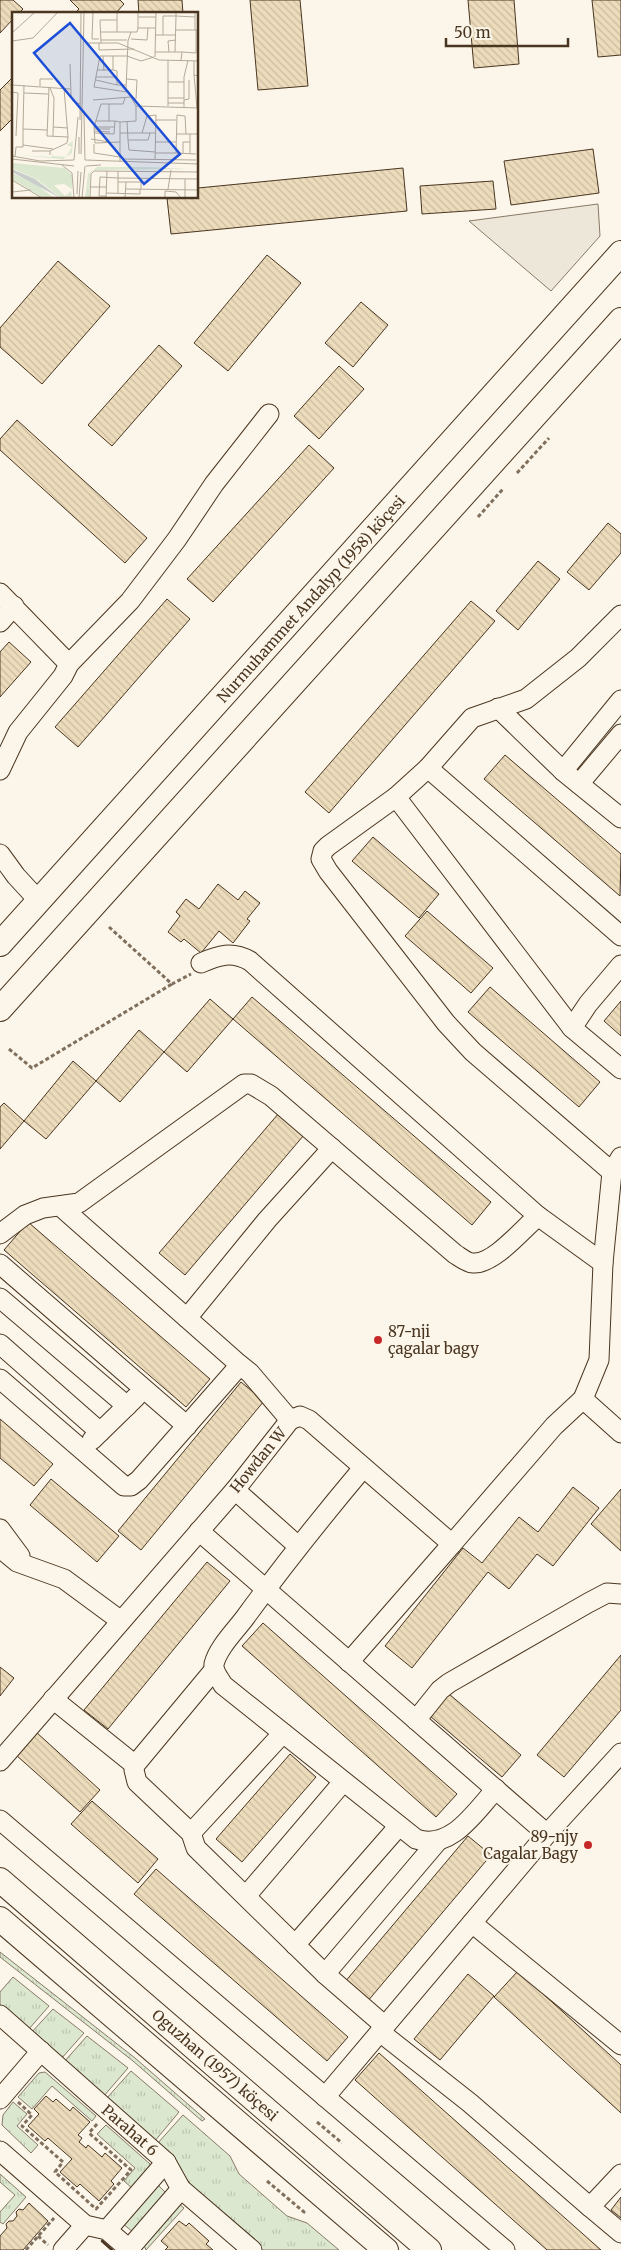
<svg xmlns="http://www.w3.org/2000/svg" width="621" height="2250" viewBox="0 0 621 2250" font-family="Merriweather,serif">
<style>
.grass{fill:url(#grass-tufts);stroke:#887966}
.parking{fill:#ede7d9;stroke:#887966}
.building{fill:url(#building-back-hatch);stroke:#4a3520}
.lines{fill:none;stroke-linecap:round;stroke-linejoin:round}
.minor-casing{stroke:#4a3520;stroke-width:21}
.major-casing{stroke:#4a3520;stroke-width:26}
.path{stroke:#7f6f5c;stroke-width:3;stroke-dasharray:4 2.5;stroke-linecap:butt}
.minor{stroke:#fbf6e9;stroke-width:19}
.major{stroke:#fbf6e9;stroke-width:24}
.wall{stroke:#4a3520;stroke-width:2.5}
.poi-dot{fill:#c62828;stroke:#fbf6e9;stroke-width:2}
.labels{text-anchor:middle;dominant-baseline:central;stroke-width:4;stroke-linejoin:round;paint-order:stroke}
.street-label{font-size:15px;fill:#4a3520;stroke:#fbf6e9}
.poi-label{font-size:15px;fill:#4a3520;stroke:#fbf6e9;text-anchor:start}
.inset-road{fill:none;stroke:#b4a999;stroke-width:1}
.view{fill:#1d4ed8;fill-opacity:0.15;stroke:#1d4ed8;stroke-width:2.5}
.inset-edge{fill:none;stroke:#4a3520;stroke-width:2.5}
</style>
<defs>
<pattern id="grass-tufts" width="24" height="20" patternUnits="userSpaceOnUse" patternTransform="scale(1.25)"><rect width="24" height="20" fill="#dce7d0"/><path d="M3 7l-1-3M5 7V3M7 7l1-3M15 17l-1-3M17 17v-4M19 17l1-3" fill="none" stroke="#bec7b2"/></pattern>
<pattern id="building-back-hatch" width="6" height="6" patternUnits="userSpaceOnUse" patternTransform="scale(1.25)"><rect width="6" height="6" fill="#ecdcbc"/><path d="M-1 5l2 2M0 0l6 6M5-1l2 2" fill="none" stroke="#ccbda1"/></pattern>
</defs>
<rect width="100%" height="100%" fill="#fbf6e9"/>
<g class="grass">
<path d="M0,1952L135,2058L205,2119L202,2121L133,2061L0,1957Z"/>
<path d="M13,1977L49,2006L28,2030L0,2006V1992Z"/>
<path d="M53,2009L84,2033L61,2059L31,2033Z"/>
<path d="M87,2036L128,2068L103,2097L64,2062Z"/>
<path d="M131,2071L179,2112L154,2142L106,2099Z"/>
<path d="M45,2072L96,2116L92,2121L52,2086L32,2109L18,2097L39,2073Z"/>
<path d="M13,2102L27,2114L17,2126L38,2145L31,2153L2,2125L3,2115Z"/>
<path d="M183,2115L230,2156L239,2174L287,2216L307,2223L339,2250H262L197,2194L172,2158L157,2144Z"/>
<path d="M106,2125L150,2164V2169L133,2189L124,2181L135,2168L97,2134Z"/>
<path d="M0,2174L26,2197L3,2224L0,2222V2212L15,2195L0,2182Z"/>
<path d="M157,2184L167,2194L133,2232L122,2223Z"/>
<path d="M179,2204L184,2208L146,2250L144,2245Z"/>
</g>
<path class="parking" d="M598,204L600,236L551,291L469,221Z"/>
<g class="building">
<path d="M0,0H13L23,9L18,14H14V18L0,33Z"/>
<path d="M70,0H120L124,4L115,14H74L79,9Z"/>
<path d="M138,0H182L183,14H139Z"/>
<path d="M250,0H300L308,86L258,90Z"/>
<path d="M468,0H514L519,64L474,68Z"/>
<path d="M592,0H621V55L598,57Z"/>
<path d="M14,76V117L0,131V90Z"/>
<path d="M593,149L599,193L511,205L504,161Z"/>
<path d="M403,168L407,211L171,234L167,198H198V188Z"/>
<path d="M493,181L496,209L422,214L420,186Z"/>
<path d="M267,255L301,283L228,371L194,343Z"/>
<path d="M58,261L110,306L42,384L0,347V328Z"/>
<path d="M361,302L388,325L353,367L325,343Z"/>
<path d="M159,345L182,366L112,446L88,425Z"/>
<path d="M339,366L364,389L319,439L294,416Z"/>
<path d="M17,420L147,538L125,563L0,450V439Z"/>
<path d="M309,445L334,468L213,602L187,579Z"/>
<path d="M608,523L621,534V553L589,590L567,572Z"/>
<path d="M538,561L560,579L518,630L496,611Z"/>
<path d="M167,599L190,619L78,747L55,727Z"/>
<path d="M471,601L495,621L329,813L305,792Z"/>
<path d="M9,642L31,662L0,697V652Z"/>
<path d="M505,755L621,854L620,896L484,779Z"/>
<path d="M373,837L439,894L419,918L352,861Z"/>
<path d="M218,884L238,900L245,891L260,903L247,919L250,921L233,943L219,931L201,953L184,939L181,942L168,932L180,916L176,912L186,899L199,909Z"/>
<path d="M427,911L493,968L471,993L405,936Z"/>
<path d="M490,987L600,1082L579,1107L468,1012Z"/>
<path d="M252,997L491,1202L472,1225L233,1019Z"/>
<path d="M210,999L233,1019L187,1072L164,1052Z"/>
<path d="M621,1001V1036L604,1021Z"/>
<path d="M139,1030L164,1052L120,1102L96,1081Z"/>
<path d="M73,1061L96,1081L46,1139L24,1121Z"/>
<path d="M4,1103L24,1121L0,1149V1107Z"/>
<path d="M279,1113L304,1135L185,1275L159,1253Z"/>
<path d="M28,1222L210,1379L186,1407L4,1250Z"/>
<path d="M241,1382L264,1401L141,1550L118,1531Z"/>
<path d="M0,1419L53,1464L34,1486L0,1458Z"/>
<path d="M51,1479L119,1536L97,1562L30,1505Z"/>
<path d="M573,1487L599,1508L553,1566L537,1554L509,1589L488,1572L412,1668L385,1646L463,1548L482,1563L519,1517L538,1532Z"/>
<path d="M621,1489V1551L591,1524Z"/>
<path d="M207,1562L230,1581L108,1729L84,1710Z"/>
<path d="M263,1623L457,1794L436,1817L242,1646Z"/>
<path d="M621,1655V1710L564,1777L537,1755Z"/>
<path d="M0,1667L14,1678L0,1696Z"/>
<path d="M449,1694L521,1755L502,1777L430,1716Z"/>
<path d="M36,1732L100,1790L80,1812L16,1755Z"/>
<path d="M290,1754L316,1777L242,1862L216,1839Z"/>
<path d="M92,1801L158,1859L138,1883L71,1824Z"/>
<path d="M468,1836L491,1855L367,2002L344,1983Z"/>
<path d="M156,1869L348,2037L327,2061L134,1894Z"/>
<path d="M518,1971L621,2065V2113L494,1997Z"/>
<path d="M468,1974L494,1996L440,2060L414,2039Z"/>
<path d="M379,2053L601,2250H547L355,2080Z"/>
<path d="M46,2096L53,2102L56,2099L70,2111L73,2107L90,2122L78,2135L82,2138L79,2142L86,2148L88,2145L102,2157L105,2153L122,2168L111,2181L114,2184L99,2201L80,2184L77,2187L60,2172L72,2159L48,2138L45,2141L28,2126L39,2114L34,2109Z"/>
<path d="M621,2197V2218L611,2210Z"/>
<path d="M29,2203L48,2221L23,2250H0V2236L7,2228L6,2224L9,2221H13L17,2216L16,2212L19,2209L23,2210Z"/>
<path d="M179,2221L186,2226L189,2223L209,2241L206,2244L213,2250H165L168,2247L161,2241Z"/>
</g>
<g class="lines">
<defs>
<g id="minor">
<path d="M0,593L69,664"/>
<path d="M0,622L14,606"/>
<path d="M498,708L563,771L621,818"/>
<path d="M428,768L621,936"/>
<path d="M0,770L18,732L63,676L69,664L130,601L177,539L214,484L269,414"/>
<path d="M563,771L621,700"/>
<path d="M579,784L621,734"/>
<path d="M396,797L572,1028"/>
<path d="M0,854L16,876L39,901"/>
<path d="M201,963C219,955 232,951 250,961L538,1216L603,1263"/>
<path d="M621,965L588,1004L572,1028L621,1069"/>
<path d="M621,1157L612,1172L603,1263L599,1360L583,1399L621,1433"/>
<path d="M612,1172L473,1052L446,1023L328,871L321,859L323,851L328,846L396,797L428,768L472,718L526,699L578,658L621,615"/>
<path d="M60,1206L240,1365"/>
<path d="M0,1234L25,1215L43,1208L79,1203L244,1084H251L271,1096L455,1254C460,1257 467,1263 473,1263C493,1265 523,1229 538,1216"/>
<path d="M0,1264L187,1426"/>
<path d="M0,1298L127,1406"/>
<path d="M187,1318L267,1220L332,1148"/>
<path d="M0,1344L100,1432"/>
<path d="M0,1379L124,1486H131L139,1480L240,1365L250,1373L290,1420"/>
<path d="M92,1440L136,1397"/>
<path d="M363,1468C321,1518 282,1567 244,1619C234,1632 218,1648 214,1664C213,1672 220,1679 223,1685L416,1839C451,1851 475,1812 496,1789"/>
<path d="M235,1490L298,1546"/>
<path d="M0,1529L20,1556"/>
<path d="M199,1531L547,1834"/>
<path d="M0,1548L17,1562L64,1579L121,1621"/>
<path d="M349,1662L452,1544"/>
<path d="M214,1670L135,1765L134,1770L137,1782L191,1833L196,1848L325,1974L385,2026"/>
<path d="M53,1699L135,1765"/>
<path d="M416,1720L440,1690L449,1683L588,1603L607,1593L621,1594"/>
<path d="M0,1761L235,1490L290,1420L300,1416L309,1420L452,1544L554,1426L583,1399"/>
<path d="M0,1820L505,2250"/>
<path d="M191,1833L283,1733"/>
<path d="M246,1896L343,1782"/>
<path d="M472,1923L621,2045"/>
<path d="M295,1945L398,1827"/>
<path d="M325,1974L437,1842"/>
<path d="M0,2015L166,2162L181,2189L252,2250"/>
<path d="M380,2032L470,2103L590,2207L621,2174"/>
<path d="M325,2097L547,1834L621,1753"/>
<path d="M0,2099L41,2051"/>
<path d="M0,2151L85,2225L107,2230L130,2250"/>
<path d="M590,2207L621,2233"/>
<path d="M107,2230L166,2162"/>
<path d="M129,2249L181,2189"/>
<path d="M63,2250L85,2225"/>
</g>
<g id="major">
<path d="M0,944L621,253"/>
<path d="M0,1009L621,320"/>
<path d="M0,1880L429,2250"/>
<path d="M0,1919L386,2250"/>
</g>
</defs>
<use href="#minor" class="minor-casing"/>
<use href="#major" class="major-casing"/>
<g class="path">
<path d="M517,473L549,438"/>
<path d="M478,517L503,489"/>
<path d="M109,927L172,984L191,974"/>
<path d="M9,1049L32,1068L172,984"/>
<path d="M18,2102L32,2115L22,2126L63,2162L55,2172L96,2209L131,2170L89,2133L98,2123"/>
<path d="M317,2122L342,2143"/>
<path d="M267,2181L304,2212L303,2214"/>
<path d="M38,2236L48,2245"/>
<path d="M26,2250L54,2218"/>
</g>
<use href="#minor" class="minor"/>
<use href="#major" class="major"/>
<path class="wall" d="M102,2241L112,2250"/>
</g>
<g class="poi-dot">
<circle cx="378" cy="1340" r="5"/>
<circle cx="588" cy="1845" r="5"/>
</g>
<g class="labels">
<g class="street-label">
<text transform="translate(311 599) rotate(-48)">Nurmuhammet Andalyp (1958) köçesi</text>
<text transform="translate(258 1460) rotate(-51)">Howdan W</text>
<text transform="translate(215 2065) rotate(41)">Oguzhan (1957) köçesi</text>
<text transform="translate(130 2130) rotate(41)">Parahat 6</text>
</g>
<g class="poi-label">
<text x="388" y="1331">87-nji<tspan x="388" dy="17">çagalar bagy</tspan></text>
<text x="578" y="1836" text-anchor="end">89-njy<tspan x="578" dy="17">Cagalar Bagy</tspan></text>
</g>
</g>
<g transform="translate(12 12)">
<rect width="186" height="186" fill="#fbf6e9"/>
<path d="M61,129L60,141L51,147L5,143L40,145L41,140V144L54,145L60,135L55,133ZM1,151L53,156L60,163V177L52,172L42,173L53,184L59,179L60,186H49L26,168L0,156ZM85,155H137L176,157L81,158L78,162L77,186H73L76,162ZM0,161L21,170L42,186H31L0,167Z" fill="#dce7d0"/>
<path d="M0,157L23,167L48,186L0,160Z" fill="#c9cecd"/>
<path class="inset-road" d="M81,0L80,27H87M105,0V20M164,0V4L183,5M126,5H144M126,16V0M164,18H187M183,18V0M88,20H125L126,16H143M119,20L116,29L114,77L124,94L187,96M0,21L23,0M143,23H164M151,23V4H164L163,40H170L169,48M119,27L135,28L136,16M89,28H115M0,29L21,26L46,0M74,31H106L147,48L187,49M87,31V38L122,37M89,31L88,8H105M143,40H163M157,40L156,29L164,28M170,40L184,41V18M91,44L92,59M101,44V58L105,59V73H114M115,44L129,49L142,45M143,45L144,0M182,49V63L187,64M58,52L59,83L61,89L68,92M85,58H101M182,63L185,96M84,65H105M115,67L125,68L124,87M84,68L105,73M156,70H172M0,73L58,77M12,73L11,117L35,118M28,74V67H41M37,75L35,124L56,125L55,131L38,139V143M38,76L42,86L41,124M52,76L56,125M0,80L6,81L4,124M115,80L82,75L88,44H115M12,81L36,82M156,86H172M81,88L119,85M172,88L177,87V68M156,91H172M156,94V48M172,95V65L176,48M72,101L73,148M68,108L69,0M144,108H164M84,109H103M97,109V92M115,109L116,128H136L138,121M41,115L56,116M82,115H103M82,117H98M82,119L98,120M82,121L102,122L103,109L108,110M108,121H143M130,121L135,104L144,103L143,148M165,122H185M79,127L97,130M116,128L117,138L143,140M108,130L83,131L82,115L89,92H111L113,86M143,130H164M82,132V141L108,145M11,133L41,137M20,139H38M143,141H164L165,103L173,104L174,122M164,141L184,142M171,141V130H178M67,142V125M69,142L72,0M178,142V122M0,144L28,149L62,148M3,145L4,135H11V117M0,147L62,154M111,147L184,148M62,148L66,105M73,148L187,152M108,149V110L124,109V94M50,153L60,161L62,186M74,154L89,153M106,166L187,167M173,167V186M0,168L30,186M106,170H129V177M78,175H94M114,177L187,178M156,177L159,158M0,180L19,178M94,181L128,182V177M106,181V159M65,182L66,159M94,184H87L88,165L106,166M67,186L69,160M70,186L73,154M78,186L79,162L82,159L187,160M94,186L95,159M113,186L114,170M153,186V179L164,180L169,186"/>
<path class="view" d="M58,11L168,142L132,172L22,41Z"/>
<rect width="186" height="186" class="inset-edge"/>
</g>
<path d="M446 38v8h122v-8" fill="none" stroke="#4a3520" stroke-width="2.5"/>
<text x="454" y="38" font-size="15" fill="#4a3520" stroke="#fbf6e9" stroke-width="4" paint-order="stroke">50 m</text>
</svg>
